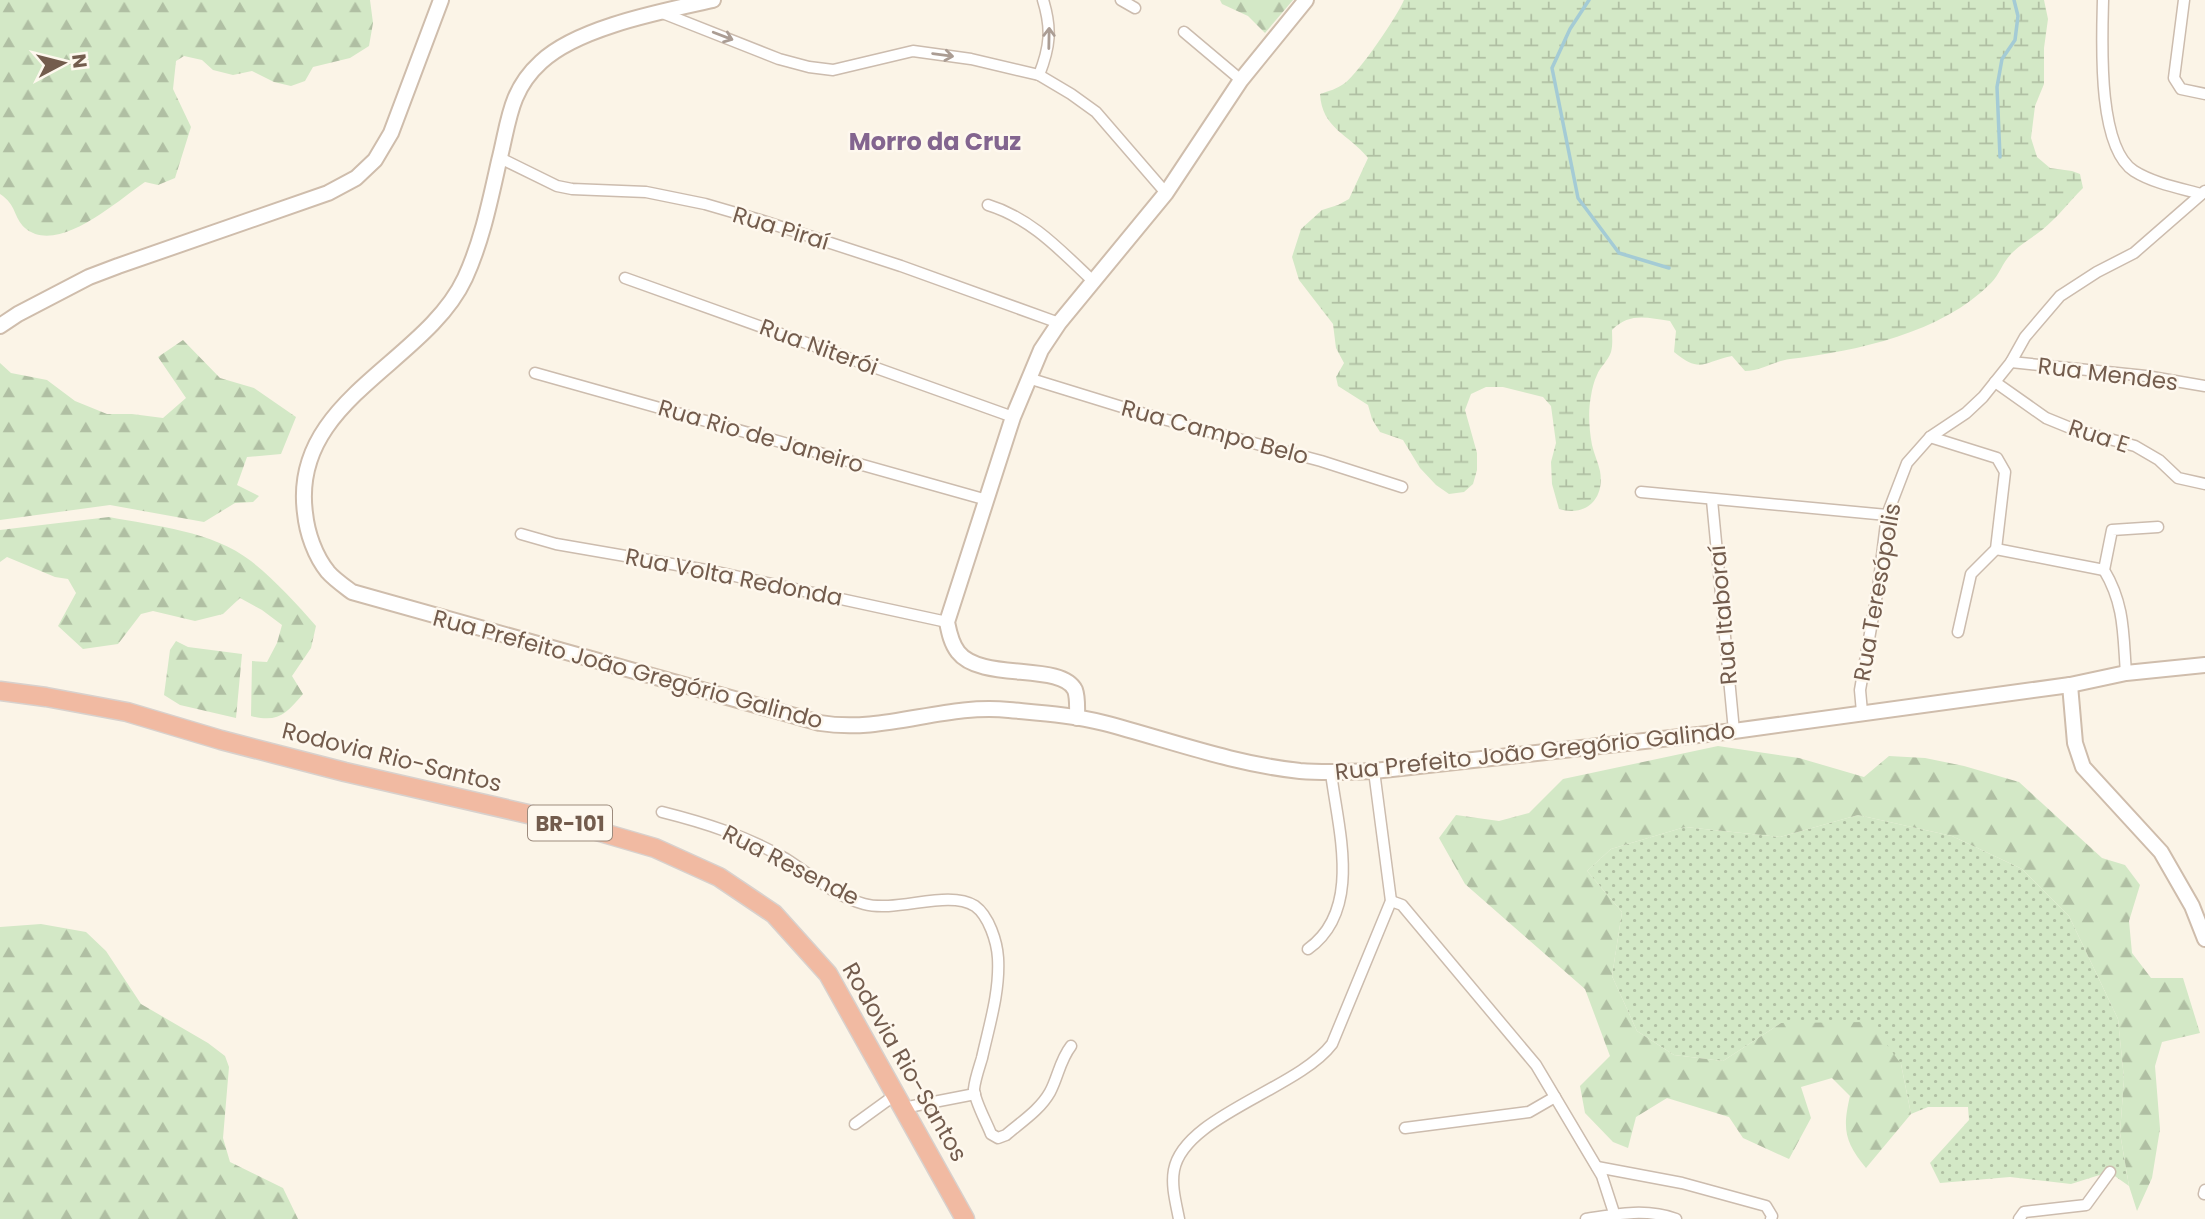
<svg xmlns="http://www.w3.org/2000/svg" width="2205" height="1219" viewBox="0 0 2205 1219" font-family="Poppins,sans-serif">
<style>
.grass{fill:url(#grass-dots)}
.forest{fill:url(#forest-firs)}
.wetland{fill:url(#wetland-marsh)}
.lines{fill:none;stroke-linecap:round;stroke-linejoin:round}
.stream{stroke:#a4cbd5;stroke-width:3.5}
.street-casing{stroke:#ccbcae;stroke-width:13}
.secondary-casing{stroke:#cfbdac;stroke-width:18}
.highway-casing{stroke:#d8d1cd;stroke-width:21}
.street{stroke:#fff;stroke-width:10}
.secondary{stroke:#fff;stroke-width:14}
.highway{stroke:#f1baa2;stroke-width:18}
.oneway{stroke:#ab9d94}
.labels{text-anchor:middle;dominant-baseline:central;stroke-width:5;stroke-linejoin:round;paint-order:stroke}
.shield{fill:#fef8ee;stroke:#9d8b7d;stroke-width:2}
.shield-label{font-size:21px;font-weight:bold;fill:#735c4d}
.street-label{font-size:23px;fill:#735c4d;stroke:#fef8ee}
.neighbourhood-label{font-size:24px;font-weight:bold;fill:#83658f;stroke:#fef8ee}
</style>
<defs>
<pattern id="grass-dots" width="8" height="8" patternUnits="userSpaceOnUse" patternTransform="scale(1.75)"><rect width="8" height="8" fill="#d3e8c6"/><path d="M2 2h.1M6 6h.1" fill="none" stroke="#b0bfa3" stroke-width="1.8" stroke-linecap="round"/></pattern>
<pattern id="forest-firs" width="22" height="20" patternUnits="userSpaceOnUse" patternTransform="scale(1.75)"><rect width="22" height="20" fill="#d3e8c6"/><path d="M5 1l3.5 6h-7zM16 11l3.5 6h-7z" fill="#b0bfa3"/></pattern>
<pattern id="wetland-marsh" width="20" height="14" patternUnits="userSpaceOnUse" patternTransform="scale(1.75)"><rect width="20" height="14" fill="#d3e8c6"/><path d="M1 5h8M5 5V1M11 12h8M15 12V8" fill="none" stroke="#b0bfa3"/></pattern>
</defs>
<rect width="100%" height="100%" fill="#fbf4e7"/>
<path class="grass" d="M1858,815L1952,836L2022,869L2069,916L2118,1019L2124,1079L2120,1133L2129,1186L2109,1172L2071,1184L2010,1177L1940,1183L1930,1163L1969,1120L1968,1107H1928L1911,1114L1901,1064L1781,1023L1723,1061L1674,1055L1637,1031L1612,976L1622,912L1587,871L1611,849L1685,827L1780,837Z"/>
<g class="forest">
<path d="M0,0H370L373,23L369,46L350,58L313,67L305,81L291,86L274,82L252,71L233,75L213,70L202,60L184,56L176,61L173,89L191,127L175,178L158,185L145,182C118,200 58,256 25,228C13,217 17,205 0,194Z"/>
<path d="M1220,0H1293L1265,33L1248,16L1222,4Z"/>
<path d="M183,340L220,378L254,388L296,417L281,454L247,457L237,485L259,496L253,502L235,503L204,522L110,505L0,520V363L11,373L47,380L75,401L107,414H132L163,418L186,398L158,357Z"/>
<path d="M109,517C156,526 212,531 251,561C275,580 296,603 316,626L311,648L292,676L303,694C286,714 278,723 251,716L252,661L267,662L277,643L282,625L262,610L240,598L223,614L195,621L153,611L141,614L118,644L83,649L58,626L76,593L68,579L55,577L7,557L0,562V530Z"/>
<path d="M176,641L188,647L242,654L236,718L180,705L164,695L170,650Z"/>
<path d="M1718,746L1799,758L1864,777L1889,756L1925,758L1964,766L2019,782L2102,858L2125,865L2140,885L2129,921L2132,953L2151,978H2183L2200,1033L2162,1042L2155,1066L2160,1129L2152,1178L2137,1211L2129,1186L2120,1133L2124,1079L2118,1019L2069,916L2022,869L1952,836L1858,815L1780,837L1685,827L1611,849L1587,871L1622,912L1612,976L1637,1031L1674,1055L1723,1061L1781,1023L1870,1022L1901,1064L1911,1114L1866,1168C1845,1142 1842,1130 1850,1096L1832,1078L1801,1087L1811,1118L1789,1159L1743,1138L1729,1117L1667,1098L1636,1117L1628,1148L1613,1142L1585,1113L1580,1086L1610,1056L1585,989L1465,884L1439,838L1456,815L1499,821L1529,813L1563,779Z"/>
<path d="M41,924L86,932L106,951L141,1004L208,1043L225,1056L229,1067L223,1138L230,1162L283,1188L298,1219H0V927Z"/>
</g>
<path class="wetland" d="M1404,0H2044L2048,19L2044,48V84L2035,106L2031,138L2037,157L2050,168L2072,171L2080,174L2083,188C2069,202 2057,218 2042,230C2032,238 2022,243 2013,252C2003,261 2000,274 1991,283C1942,333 1857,351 1790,359C1774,361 1761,371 1745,371L1732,356C1703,362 1701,374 1674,352L1676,331L1670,321C1647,318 1630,312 1612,330C1612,337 1613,345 1611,352C1608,361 1600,367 1597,375C1594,381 1592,389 1591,396C1588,411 1589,429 1592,445C1594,454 1598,462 1600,471C1605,499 1586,517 1559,509L1552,484L1551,462L1556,443L1551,406L1543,397L1503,387H1486L1471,394L1465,410L1477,453V470L1473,484L1464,492L1449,494L1436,485L1420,468L1403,440L1380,432L1372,419L1368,405L1338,386L1336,377L1344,363L1336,348L1333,324L1299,280L1292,257L1301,229L1322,210L1338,205L1349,199L1368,158C1349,134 1322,129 1320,94C1329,91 1337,89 1345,83C1359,72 1397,17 1404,0Z"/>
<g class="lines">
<g class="stream">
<path d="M1589,0L1570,29L1552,68L1578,198L1619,253L1669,268"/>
<path d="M2000,157L1997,87L2002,59L2015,40L2018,16L2014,0"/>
</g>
<defs>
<g id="street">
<path d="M1121,0L1135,8"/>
<path d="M2103,0C2102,41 2097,147 2134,171C2153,183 2179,188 2201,194"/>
<path d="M2184,0L2174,78L2181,89L2205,94"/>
<path d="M660,12L779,59L809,67L833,70L913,51L971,59L1039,75L1071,94L1096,112L1166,193"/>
<path d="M1184,32L1241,80"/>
<path d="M1039,75C1050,47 1052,29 1043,0"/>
<path d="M500,158L557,186L572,189L646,192L705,204L760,220L901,266L1059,323"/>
<path d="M988,205C1031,218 1061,251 1093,281"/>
<path d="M625,278L1013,417"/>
<path d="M2011,362L2146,376L2205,386"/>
<path d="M535,373L987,500"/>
<path d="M1028,378L1148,415L1321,461L1402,487"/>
<path d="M1995,382L2046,418L2073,429L2135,446L2159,460L2178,478L2205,484"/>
<path d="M1930,437L1997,458L2005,472L1996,549L1971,574L1958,632"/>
<path d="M1641,492L1887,515"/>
<path d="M1712,500L1734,731"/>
<path d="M521,534L556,544L712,571L947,622"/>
<path d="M1996,549L2104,570"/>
<path d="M2126,673C2123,635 2125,605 2104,570L2112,530L2158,527"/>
<path d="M1862,712L1860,690L1878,588L1887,515L1907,463L1930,437L1966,413L1983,397L2011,362L2025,337L2060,296L2097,272L2134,253L2205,191"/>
<path d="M662,812C706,823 746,836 786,859C811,875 835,896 864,904C897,913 948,889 975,906C989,916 997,942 998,958C1000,992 989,1026 982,1058C979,1068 975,1079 974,1089C974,1100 987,1123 991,1134L998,1138L1006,1135C1021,1122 1040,1110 1050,1092C1058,1077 1060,1060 1071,1046"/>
<path d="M1391,901L1402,905L1536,1065L1602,1176L1616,1219"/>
<path d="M1308,949C1363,910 1338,829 1331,773"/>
<path d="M903,1108L975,1094"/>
<path d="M855,1124L895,1095"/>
<path d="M1405,1128L1529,1112L1555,1097"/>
<path d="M1597,1167L1682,1183L1766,1206L1772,1216L1771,1219"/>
<path d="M2204,1194L2205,1190"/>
<path d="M1179,1219C1176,1203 1171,1186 1174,1170C1184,1116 1298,1089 1332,1044L1391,901L1374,771"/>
<path d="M1586,1219C1616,1214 1647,1208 1676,1219"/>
<path d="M2019,1219L2024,1212L2086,1205L2110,1172"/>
</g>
<g id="secondary">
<path d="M713,0C664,11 578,27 541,62C509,91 509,122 499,161C490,201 482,241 465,278C425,364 290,400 305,513C307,533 315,556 328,572C334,579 344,586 352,592L820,723C884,734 945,703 1009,710C1041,713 1073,715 1104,723C1169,740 1233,764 1300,771C1325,773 1349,772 1374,771L1734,731L2070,685L2126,673L2205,665"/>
<path d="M0,326L18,314L89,277L118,266L328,193L356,178L375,160L391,133L441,0"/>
<path d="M2070,685L2075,743L2083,767L2161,852L2192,906L2205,939"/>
<path d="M1077,718C1077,710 1078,698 1075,690C1061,662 981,682 958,652C951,643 949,632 947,622L1013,417L1041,350L1059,323L1166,193L1241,80L1306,0"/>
</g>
<path id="highway" d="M0,691L46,697L127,712L221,740L345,772L576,825L655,848L719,877L774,914L828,974L965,1219"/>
</defs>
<use href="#street" class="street-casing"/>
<use href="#secondary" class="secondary-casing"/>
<use href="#highway" class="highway-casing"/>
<use href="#street" class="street"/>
<use href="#secondary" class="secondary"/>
<use href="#highway" class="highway"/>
</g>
<defs><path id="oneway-shaft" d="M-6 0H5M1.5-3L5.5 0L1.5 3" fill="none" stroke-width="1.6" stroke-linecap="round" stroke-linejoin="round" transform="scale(1.75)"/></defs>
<g class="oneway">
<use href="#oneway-shaft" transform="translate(723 36) rotate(21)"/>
<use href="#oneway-shaft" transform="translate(1049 38) rotate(-89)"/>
<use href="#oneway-shaft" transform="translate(943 55) rotate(8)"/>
</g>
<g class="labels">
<rect class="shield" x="528" y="805.5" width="84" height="35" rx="5"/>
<g class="shield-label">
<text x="570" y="823">BR-101</text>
</g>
<g class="street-label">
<text transform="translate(781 228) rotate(17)">Rua Piraí</text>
<text transform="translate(819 347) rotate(20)">Rua Niterói</text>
<text transform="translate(2108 374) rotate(7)">Rua Mendes</text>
<text transform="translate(1215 432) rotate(15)">Rua Campo Belo</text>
<text transform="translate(761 436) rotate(16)">Rua Rio de Janeiro</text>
<text transform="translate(2099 436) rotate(18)">Rua E</text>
<text transform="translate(734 577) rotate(11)">Rua Volta Redonda</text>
<text transform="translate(1877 592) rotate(-80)">Rua Teresópolis</text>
<text transform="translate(1723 615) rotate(-95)">Rua Itaboraí</text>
<text transform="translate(628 669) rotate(15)">Rua Prefeito João Gregório Galindo</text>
<text transform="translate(1535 751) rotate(-6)">Rua Prefeito João Gregório Galindo</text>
<text transform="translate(392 757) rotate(14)">Rodovia Rio-Santos</text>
<text transform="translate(791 865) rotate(27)">Rua Resende</text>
<text transform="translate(905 1062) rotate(60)">Rodovia Rio-Santos</text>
</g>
<g class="neighbourhood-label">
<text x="935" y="141">Morro da Cruz</text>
</g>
</g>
<g transform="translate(63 63) rotate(83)" stroke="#fef8ee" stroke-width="5" paint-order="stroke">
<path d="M0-5L12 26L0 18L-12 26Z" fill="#735c4d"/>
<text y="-10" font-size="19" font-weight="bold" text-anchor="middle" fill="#735c4d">N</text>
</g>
</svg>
